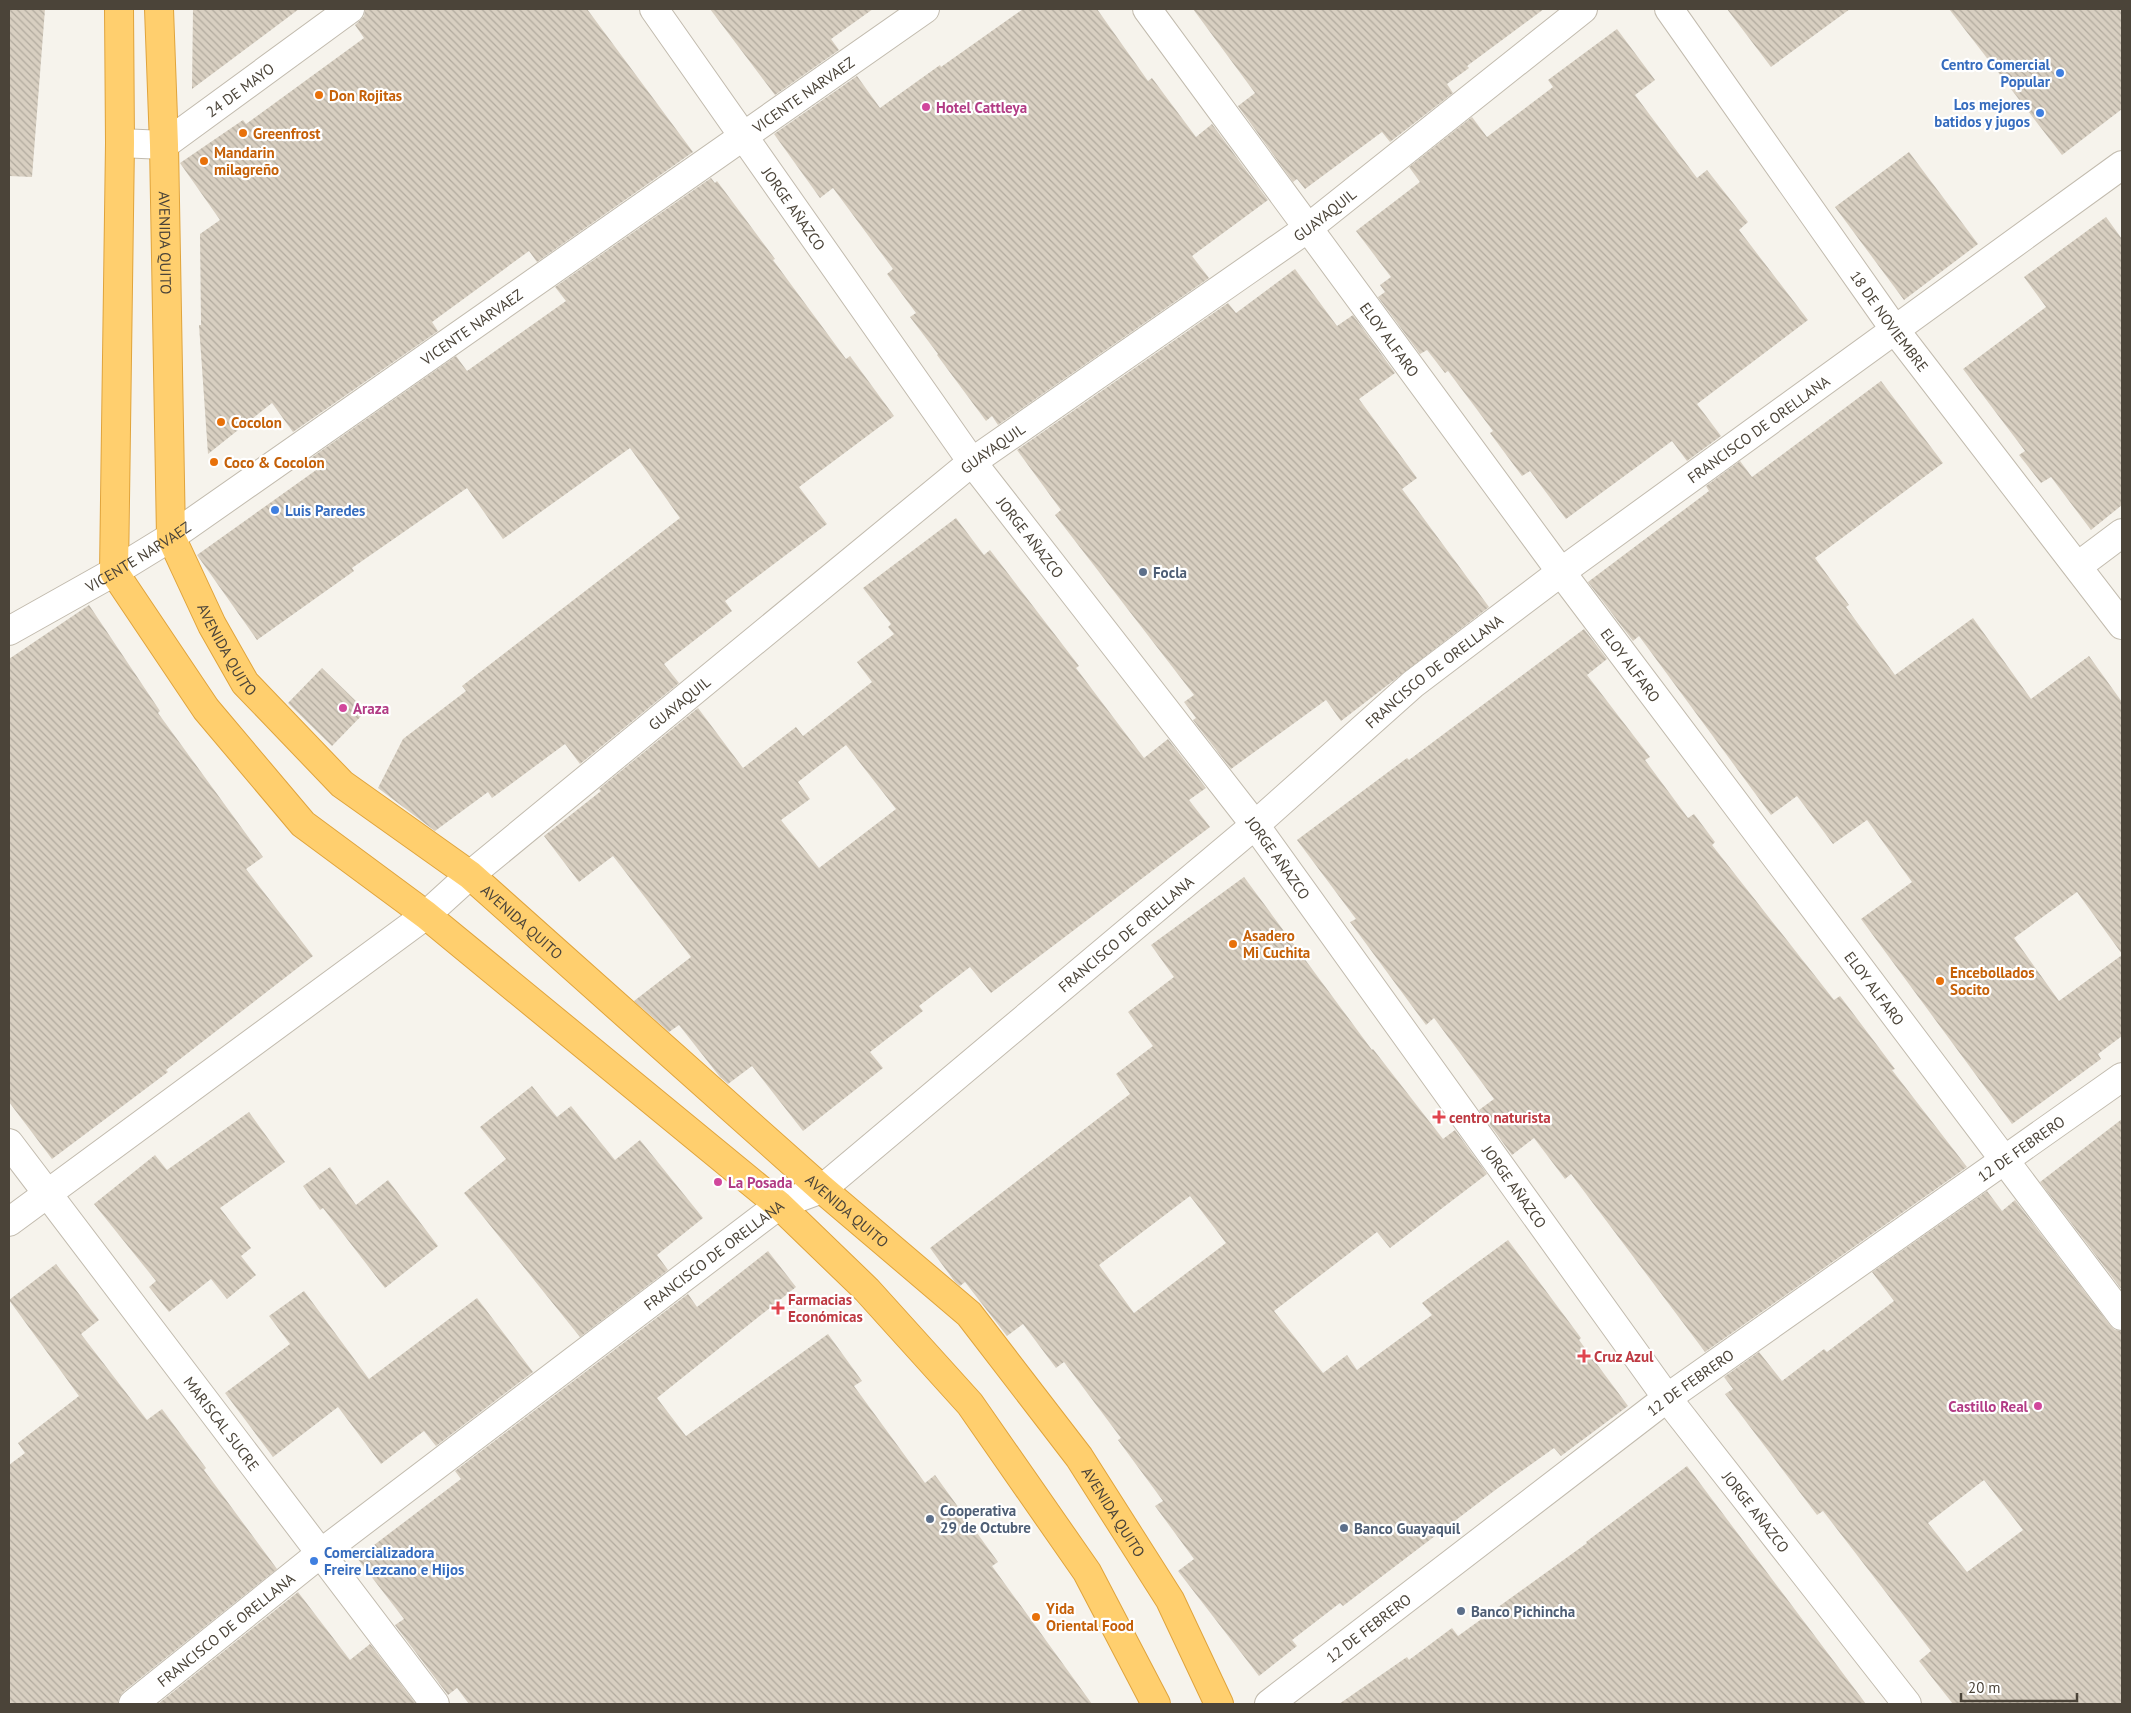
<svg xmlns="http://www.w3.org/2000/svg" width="2131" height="1713" viewBox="0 0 2131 1713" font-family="'PT Sans',sans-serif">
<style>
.building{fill:url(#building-back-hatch);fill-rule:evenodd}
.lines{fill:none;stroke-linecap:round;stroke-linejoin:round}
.minor-casing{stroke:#c2bbae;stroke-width:30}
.highway-casing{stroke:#e0a43c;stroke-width:30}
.minor{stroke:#fff;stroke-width:28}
.highway{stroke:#ffcf6e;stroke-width:28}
.shop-dot{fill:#3f7fe0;stroke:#fff;stroke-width:2}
.food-dot{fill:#e8710a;stroke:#fff;stroke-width:2}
.hotel-dot{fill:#d1479c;stroke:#fff;stroke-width:2}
.service-dot{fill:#5c6f8a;stroke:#fff;stroke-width:2}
.health-dot{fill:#e0444e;stroke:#fff;stroke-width:2}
.labels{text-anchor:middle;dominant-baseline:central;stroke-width:4.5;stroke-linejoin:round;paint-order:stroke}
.shop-label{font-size:15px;font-weight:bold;fill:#366cbe;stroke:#fff;text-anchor:end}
.street-label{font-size:15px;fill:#4b4439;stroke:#fff}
.food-label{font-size:15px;font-weight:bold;fill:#c56008;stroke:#fff;text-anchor:start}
.hotel-label{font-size:15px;font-weight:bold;fill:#b23c85;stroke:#fff;text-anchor:start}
.service-label{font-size:15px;font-weight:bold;fill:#4e5e75;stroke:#fff;text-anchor:start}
.health-label{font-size:15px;font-weight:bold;fill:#be3a42;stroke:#fff;text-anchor:start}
</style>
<defs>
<pattern id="building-back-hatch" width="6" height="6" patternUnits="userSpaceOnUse" patternTransform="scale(1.25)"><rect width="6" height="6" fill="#d8cfc1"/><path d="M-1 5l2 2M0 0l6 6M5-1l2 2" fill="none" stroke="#b1aa9e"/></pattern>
</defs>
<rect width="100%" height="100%" fill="#f6f3ec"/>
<g class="building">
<path d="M9,9H45L32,177L9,176Z"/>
<path d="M193,9H299L192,89Z"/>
<path d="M365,9H587L693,152L537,262L529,251L432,322L438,331L293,432L272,403L208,454L199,325H201L200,234L220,220L180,163L243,120L246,124L364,38L355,25L364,16Z"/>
<path d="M710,9H873L831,39L839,50L775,95Z"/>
<path d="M1023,9H1097L1148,81L1152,78L1196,137L1212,124L1268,200L1192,256L1209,278L998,425L992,416L986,421L937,355L938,354L910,317L916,313L887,274L893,269L833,188L820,198L774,134L857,76L880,108L940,65L941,67Z"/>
<path d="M1193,9H1544L1467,66L1469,68L1447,84L1453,93L1390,142L1382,132L1305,189L1297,179L1293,182L1238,106L1255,93Z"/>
<path d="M1727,9H1850L1771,67Z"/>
<path d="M1949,9H2122V109L2062,155Z"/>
<path d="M1617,29L1655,80L1635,95L1697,178L1707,170L1748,222L1739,230L1808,320L1697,404L1721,436L1687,461L1672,441L1566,519L1530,471L1522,476L1490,433L1493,431L1448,371L1445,373L1427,350L1420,354L1378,297L1385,292L1380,285L1391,277L1356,231L1420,182L1409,167L1472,117L1487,137L1553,87L1548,80Z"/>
<path d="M1909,152L1978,244L1904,300L1835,207Z"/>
<path d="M711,178L715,183L717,181L775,259L773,260L846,359L850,356L894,416L799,487L827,524L725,601L732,611L664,664L679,683L580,764L565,744L492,798L488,792L435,831L378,788L403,739L466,691L462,686L680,518L630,448L503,539L467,488L352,568L354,571L257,640L197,555L319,468L311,458L456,356L467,371L566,301L555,287Z"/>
<path d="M2106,217L2122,239V505L2091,530L2051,477L2041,483L2019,455L2025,451L1963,369L2046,307L2024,277Z"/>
<path d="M1295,269L1337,326L1353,315L1395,373L1359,399L1417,478L1402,489L1489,607L1341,721L1326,700L1231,769L1193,720L1196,718L1184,702L1194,695L1055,515L1061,510L1017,450L1228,303L1236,313Z"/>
<path d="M1881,381L1943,463L1815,558L1849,605L1846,607L1895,675L1973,618L2031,699L2089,656L2122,702V954L2077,892L2014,938L2059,1001L2122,955V1036L2098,1054L2101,1059L2012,1124L1861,919L1912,882L1867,820L1833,844L1797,796L1771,815L1639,636L1633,641L1588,582L1709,491L1706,486L1740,461L1752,477Z"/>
<path d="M956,518L984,555L990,550L1079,666L1076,668L1144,758L1168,739L1206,788L1189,800L1210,827L991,993L970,967L919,1006L923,1011L870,1052L883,1068L803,1131L752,1066L728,1084L720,1077L679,1025L669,1032L634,1001L691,957L613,856L579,882L544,836L601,791L599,789L698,708L743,768L796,727L803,736L872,682L857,662L894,634L888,627L891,624L863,588ZM846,745L896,809L819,868L781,820L810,799L798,782Z"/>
<path d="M89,605L160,711L158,713L263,857L246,869L313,956L166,1070L168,1072L52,1159L9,1102V659Z"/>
<path d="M1584,629L1607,659L1587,675L1650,757L1645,760L1688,818L1694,814L1715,842L1712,845L1834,1000L1840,996L1895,1069L1892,1070L1967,1167L1705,1352L1571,1174L1565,1179L1534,1138L1512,1155L1479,1110L1494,1099L1434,1018L1426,1025L1350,922L1356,919L1297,840L1407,758L1409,760Z"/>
<path d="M322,668L366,711L332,746L288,703Z"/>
<path d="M1244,877L1372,1050L1373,1049L1443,1139L1455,1130L1487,1174L1390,1248L1377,1232L1274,1311L1323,1373L1347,1355L1357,1370L1432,1315L1422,1303L1508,1240L1581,1338L1579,1340L1628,1406L1561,1456L1554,1448L1498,1488L1343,1606L1340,1603L1292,1640L1297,1646L1259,1676L1178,1571L1194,1559L1155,1506L1163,1501L1118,1440L1121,1438L1064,1362L1056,1368L1023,1324L1007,1336L965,1282L960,1286L955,1282L930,1248L1130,1094L1116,1074L1153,1046L1128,1012L1174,977L1151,945ZM1190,1196L1226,1243L1134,1313L1099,1265Z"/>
<path d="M532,1086L557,1117L571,1106L615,1160L640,1140L703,1218L657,1255L668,1270L580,1337L464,1193L506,1159L480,1127Z"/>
<path d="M249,1112L285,1162L220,1208L251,1248L241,1256L256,1275L227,1299L211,1279L169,1312L149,1287L156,1281L94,1204L155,1155L167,1170Z"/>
<path d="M2122,1119V1290L2040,1182Z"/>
<path d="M330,1167L356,1205L388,1180L438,1246L385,1288L323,1208L320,1210L303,1186Z"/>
<path d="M1987,1191L2002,1211L2015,1200L2110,1325L2115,1330L2122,1331V1704H1953L1919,1661L1931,1651L1823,1511L1817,1515L1725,1394L1733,1389L1724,1377L1759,1352L1782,1381L1824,1349L1827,1352L1894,1301L1872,1272ZM1984,1480L2023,1530L1967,1572L1928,1523Z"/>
<path d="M768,1251L796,1287L657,1398L686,1436L828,1334L862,1381L854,1386L925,1483L935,1475L998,1562L992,1566L1092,1704H469L457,1688L448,1695L395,1625L404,1619L357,1558L461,1479L455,1471L688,1294L697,1307Z"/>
<path d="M56,1264L99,1320L81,1334L147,1420L162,1409L206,1468L204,1470L277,1569L123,1692L119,1698L118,1704H9V1465L25,1453L18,1443L79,1396L9,1300Z"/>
<path d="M304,1291L369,1379L477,1298L533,1372L436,1446L424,1431L381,1464L338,1407L273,1457L225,1393L290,1344L269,1316Z"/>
<path d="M1687,1466L1866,1704H1339L1407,1657L1409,1660L1452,1628L1458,1636L1587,1543L1586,1542Z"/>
<path d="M298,1592L350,1660L370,1644L416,1704H158Z"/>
</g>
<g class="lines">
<defs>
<g id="minor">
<path id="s1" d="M654,9L972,462L1255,825L1667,1398L1907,1704"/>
<path id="s2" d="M1147,9L1561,572L2122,1316"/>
<path id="s3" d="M1669,9L1895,330L2122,625"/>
<path id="s4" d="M120,143L164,145L350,9"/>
<path d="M2078,566L2122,533"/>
<path id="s5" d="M9,631L114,572L171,537L925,9"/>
<path id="s6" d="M9,1143L435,1704"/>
<path id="s7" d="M9,1222L426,915L470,875L972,462L1308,228L1583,9"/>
<path id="s8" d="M133,1704L321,1553L779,1205L822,1189L1255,825L1413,684L1561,572L2122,165"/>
<path id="s9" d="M1269,1704L1667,1398L2122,1077"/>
</g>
<g id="highway">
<path d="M119,9L120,143L114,572L206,709L303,824L426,915L779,1205L867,1290L970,1404L1087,1572L1156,1704"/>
<path id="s10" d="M159,9L164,145L171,537L212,625L245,683L342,784L470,875L822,1189L969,1314L1079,1457L1170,1600L1219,1704"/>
</g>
</defs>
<use href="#minor" class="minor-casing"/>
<use href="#highway" class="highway-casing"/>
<use href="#minor" class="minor"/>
<use href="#highway" class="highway"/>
</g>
<g class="shop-dot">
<circle cx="2060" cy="73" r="5"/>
<circle cx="2040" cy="113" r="5"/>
<circle cx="275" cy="510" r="5"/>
<circle cx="314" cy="1561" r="5"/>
</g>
<g class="food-dot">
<circle cx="319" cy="95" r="5"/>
<circle cx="243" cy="133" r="5"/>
<circle cx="204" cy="161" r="5"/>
<circle cx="221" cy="422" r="5"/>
<circle cx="214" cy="462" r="5"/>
<circle cx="1233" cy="944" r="5"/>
<circle cx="1940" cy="981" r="5"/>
<circle cx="1036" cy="1617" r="5"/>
</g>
<g class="hotel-dot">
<circle cx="926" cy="107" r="5"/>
<circle cx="343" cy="708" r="5"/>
<circle cx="718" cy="1182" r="5"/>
<circle cx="2038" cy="1406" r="5"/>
</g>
<g class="service-dot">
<circle cx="1143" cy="572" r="5"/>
<circle cx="930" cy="1519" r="5"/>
<circle cx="1344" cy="1528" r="5"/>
<circle cx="1461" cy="1611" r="5"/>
</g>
<g class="health-dot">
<path d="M1436.5 1109.5h5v5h5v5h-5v5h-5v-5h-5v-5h5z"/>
<path d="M775.5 1300.5h5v5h5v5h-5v5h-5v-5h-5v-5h5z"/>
<path d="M1581.5 1348.5h5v5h5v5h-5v5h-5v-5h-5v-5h5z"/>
</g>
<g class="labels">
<g class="shop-label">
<text x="2050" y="64">Centro Comercial<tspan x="2050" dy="17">Popular</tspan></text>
<text x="2030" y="104">Los mejores<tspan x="2030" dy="17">batidos y jugos</tspan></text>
<text x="285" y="510" text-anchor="start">Luis Paredes</text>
<text x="324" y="1552" text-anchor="start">Comercializadora<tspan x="324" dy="17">Freire Lezcano e Hijos</tspan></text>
</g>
<g class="street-label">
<text stroke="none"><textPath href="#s4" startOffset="138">24 DE MAYO</textPath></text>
<text stroke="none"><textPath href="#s5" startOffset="959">VICENTE NARVAEZ</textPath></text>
<text stroke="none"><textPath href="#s1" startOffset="244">JORGE AÑAZCO</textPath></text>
<text stroke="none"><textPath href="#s7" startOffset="1658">GUAYAQUIL</textPath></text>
<text stroke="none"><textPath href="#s10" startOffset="234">AVENIDA QUITO</textPath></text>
<text stroke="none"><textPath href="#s3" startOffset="382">18 DE NOVIEMBRE</textPath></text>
<text stroke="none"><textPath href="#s5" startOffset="554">VICENTE NARVAEZ</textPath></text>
<text stroke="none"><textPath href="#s2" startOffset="410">ELOY ALFARO</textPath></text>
<text stroke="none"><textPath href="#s8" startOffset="2069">FRANCISCO DE ORELLANA</textPath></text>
<text stroke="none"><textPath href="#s7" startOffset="1252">GUAYAQUIL</textPath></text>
<text stroke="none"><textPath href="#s1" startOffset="649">JORGE AÑAZCO</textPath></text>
<text stroke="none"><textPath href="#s5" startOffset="149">VICENTE NARVAEZ</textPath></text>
<text stroke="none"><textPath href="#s10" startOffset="654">AVENIDA QUITO</textPath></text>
<text stroke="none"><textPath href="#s2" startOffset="815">ELOY ALFARO</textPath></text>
<text stroke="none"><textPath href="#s8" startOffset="1664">FRANCISCO DE ORELLANA</textPath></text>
<text stroke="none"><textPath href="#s7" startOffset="848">GUAYAQUIL</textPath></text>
<text stroke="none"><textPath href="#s1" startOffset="1054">JORGE AÑAZCO</textPath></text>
<text stroke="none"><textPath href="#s10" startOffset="1059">AVENIDA QUITO</textPath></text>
<text stroke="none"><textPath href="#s8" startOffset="1259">FRANCISCO DE ORELLANA</textPath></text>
<text stroke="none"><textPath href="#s2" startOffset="1220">ELOY ALFARO</textPath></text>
<text stroke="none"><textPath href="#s9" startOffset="935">12 DE FEBRERO</textPath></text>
<text stroke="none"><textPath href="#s1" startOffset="1459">JORGE AÑAZCO</textPath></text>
<text stroke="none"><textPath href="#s10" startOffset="1494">AVENIDA QUITO</textPath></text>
<text stroke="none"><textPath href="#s8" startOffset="734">FRANCISCO DE ORELLANA</textPath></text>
<text stroke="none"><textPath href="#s9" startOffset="530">12 DE FEBRERO</textPath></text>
<text stroke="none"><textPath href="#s6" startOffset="352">MARISCAL SUCRE</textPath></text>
<text stroke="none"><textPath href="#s10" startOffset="1899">AVENIDA QUITO</textPath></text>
<text stroke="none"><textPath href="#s1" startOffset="1864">JORGE AÑAZCO</textPath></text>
<text stroke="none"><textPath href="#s9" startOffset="125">12 DE FEBRERO</textPath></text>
<text stroke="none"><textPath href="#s8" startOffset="119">FRANCISCO DE ORELLANA</textPath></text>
</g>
<g class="food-label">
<text x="329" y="95">Don Rojitas</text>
<text x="253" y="133">Greenfrost</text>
<text x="214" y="152">Mandarin<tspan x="214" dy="17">milagreño</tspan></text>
<text x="231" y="422">Cocolon</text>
<text x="224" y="462">Coco &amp; Cocolon</text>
<text x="1243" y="935">Asadero<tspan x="1243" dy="17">Mi Cuchita</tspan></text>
<text x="1950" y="972">Encebollados<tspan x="1950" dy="17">Socito</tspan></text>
<text x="1046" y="1608">Yida<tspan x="1046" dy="17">Oriental Food</tspan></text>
</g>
<g class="hotel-label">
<text x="936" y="107">Hotel Cattleya</text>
<text x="353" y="708">Araza</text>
<text x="728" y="1182">La Posada</text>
<text x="2028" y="1406" text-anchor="end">Castillo Real</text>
</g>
<g class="service-label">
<text x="1153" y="572">Focla</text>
<text x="940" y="1510">Cooperativa<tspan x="940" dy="17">29 de Octubre</tspan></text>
<text x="1354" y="1528">Banco Guayaquil</text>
<text x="1471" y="1611">Banco Pichincha</text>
</g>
<g class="health-label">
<text x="1449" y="1117">centro naturista</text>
<text x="788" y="1299">Farmacias<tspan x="788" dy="17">Económicas</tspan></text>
<text x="1594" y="1356">Cruz Azul</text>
</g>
</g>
<rect width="2131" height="1713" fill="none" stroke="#4b4439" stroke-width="20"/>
<path d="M1961 1693v8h116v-8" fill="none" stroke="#4b4439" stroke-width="2.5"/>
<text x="1968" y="1693" font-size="15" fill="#4b4439" stroke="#ffffff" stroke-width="4" paint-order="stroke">20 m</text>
</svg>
